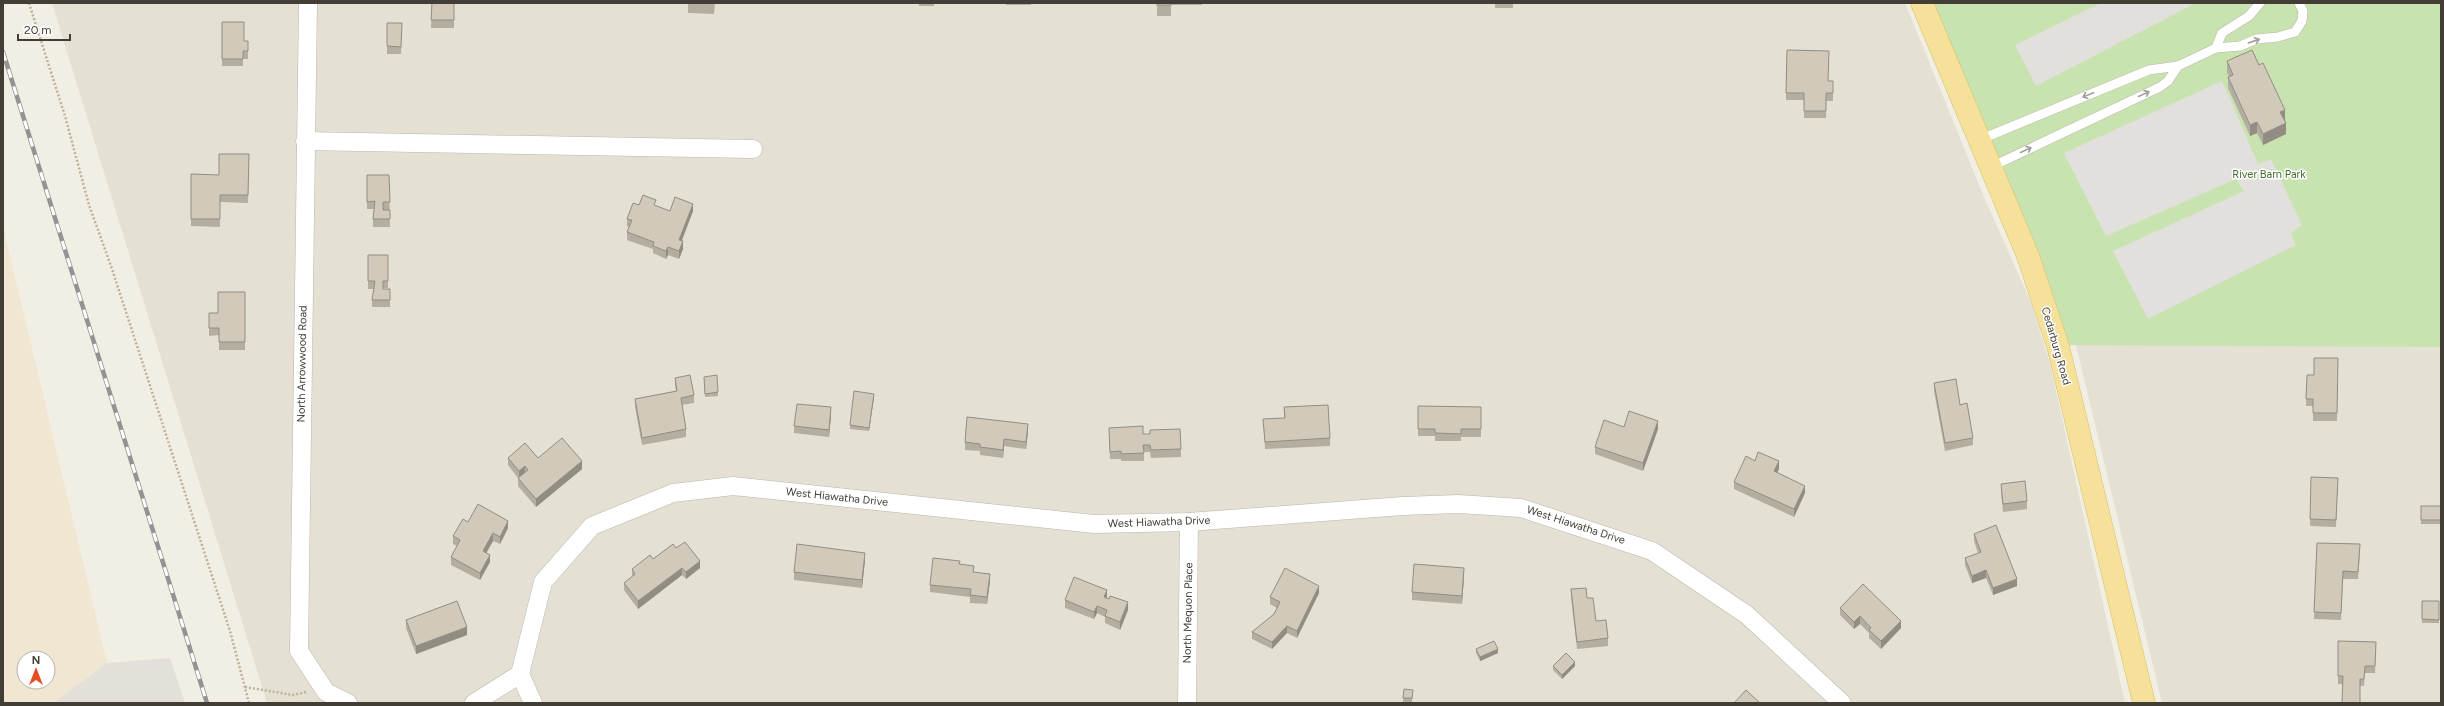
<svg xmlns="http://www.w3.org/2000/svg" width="2444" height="706" viewBox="0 0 2444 706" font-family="Figtree,sans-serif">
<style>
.residential{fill:#e4e0d3}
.commercial{fill:#f1e6d1;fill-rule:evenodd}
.industrial{fill:#e3dfd9}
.green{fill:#c8e2b0}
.parking{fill:#e2e0dc}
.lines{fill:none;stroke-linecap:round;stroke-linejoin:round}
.service-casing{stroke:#bbb6a8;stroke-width:10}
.minor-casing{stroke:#bbb6a8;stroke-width:19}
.primary-casing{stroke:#d9bf6a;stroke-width:23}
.path{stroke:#bcb29a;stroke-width:2.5;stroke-dasharray:2 2;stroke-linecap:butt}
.service{stroke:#fff;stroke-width:9}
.minor{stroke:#fff;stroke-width:18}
.primary{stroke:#f5e199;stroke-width:22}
.rail-casing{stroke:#939393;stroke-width:4.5}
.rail{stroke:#fff;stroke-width:3;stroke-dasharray:9;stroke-linecap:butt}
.wall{fill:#b4aea1}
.shaded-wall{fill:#928d83}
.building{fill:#d1cabb;stroke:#928d83}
.oneway{stroke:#a09e9a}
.labels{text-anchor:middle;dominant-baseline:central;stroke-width:3;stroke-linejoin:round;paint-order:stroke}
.park-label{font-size:11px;fill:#426e2e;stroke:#fff}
.street-label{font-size:11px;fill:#423e35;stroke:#fff}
</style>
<rect width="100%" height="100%" fill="#f1eee4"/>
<g class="residential">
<path d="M52,3H1905L1984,197L2032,305L2050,364L2125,703H267Z"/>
<path d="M2076,345H2441V703H2162Z"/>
</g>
<path class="commercial" d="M3,227L107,663L54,703H3ZM24,658H48V682H24Z"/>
<path class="industrial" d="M170,658L185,703H54L107,663Z"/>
<path class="green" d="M1922,3H2441V347L2076,345L2058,346Z"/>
<g class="parking">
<path d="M2101,3H2196L2036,86L2015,45Z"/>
<path d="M2222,81L2258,164L2271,159L2302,225L2291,233L2296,245L2148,319L2113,251L2244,191L2236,179L2106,236L2064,153Z"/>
</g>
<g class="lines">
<defs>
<g id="service">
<path d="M2216,48L2222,33L2249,16L2260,3"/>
<path d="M1979,140L2149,70L2178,66L2216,48L2240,46L2257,39L2278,37L2295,32L2302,21L2303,11L2299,3"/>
<path d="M1991,167L2160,87L2168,81L2178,66"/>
</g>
<g id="minor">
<path d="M308,3L299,651L326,692L348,703"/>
<path d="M305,141L753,149"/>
<path d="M520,674L533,703"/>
<path d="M474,703L520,674L543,582L592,526L673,493L733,486L1094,524L1189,522L1403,506L1458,504L1521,508L1652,551L1747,615L1842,703"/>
<path d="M1187,703L1189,522"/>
</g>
<path id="primary" d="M1922,3L2028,256L2058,346L2144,703"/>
</defs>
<use href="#service" class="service-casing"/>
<use href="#minor" class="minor-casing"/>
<use href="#primary" class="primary-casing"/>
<g class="path">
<path d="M29,3L65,116L89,205L111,266L230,631L249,703"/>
<path d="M245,687L293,695L306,692"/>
</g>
<use href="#service" class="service"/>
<use href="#minor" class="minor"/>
<use href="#primary" class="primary"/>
<defs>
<path id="rail" d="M3,52L207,703"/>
</defs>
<use href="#rail" class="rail-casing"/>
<use href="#rail" class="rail"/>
</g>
<g class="wall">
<path d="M432,3H454V28H431Z"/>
<path d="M688,3H715L714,14L688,13Z"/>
<rect x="919" y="3" width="15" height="3"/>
<rect x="1006" y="3" width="25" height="2"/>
<path d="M1157,3H1202V5H1171V16H1157Z"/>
<rect x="1495" y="3" width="18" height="5"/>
<path d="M222,22L244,41H248V59H243V66H222Z"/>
<path d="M387,23H402L401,54H387Z"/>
<path d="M1787,50L1828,81H1833V101H1826V118H1804V100H1786Z"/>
<path d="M2227,61L2259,65L2285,121L2286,134L2263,145L2257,133L2250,136L2228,88V77H2229L2227,72Z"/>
<path d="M249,154L248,203L220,202V227L191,226V174L219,175Z"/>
<path d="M367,175H389L390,227H373V219L374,209H367Z"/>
<path d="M639,205L656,206L670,211H693L682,241L683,249L679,259L668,255L666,259L653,253V249L627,240V232L629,227L627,226V219Z"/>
<path d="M368,255H388V288H383V289H390V307H372V300L374,289H368Z"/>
<path d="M245,292V350H219V335L209,336V313H218Z"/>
<path d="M2338,358L2337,421H2313V406H2306L2307,375H2314Z"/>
<path d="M704,377L718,392V396L705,397Z"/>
<path d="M675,378L694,395V403L682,405L686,429V437L642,445L635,407V399L676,391L675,386Z"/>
<path d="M1934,383L1960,405L1973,438V445L1945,451L1934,391Z"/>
<path d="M874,397L869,431L850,429V425Z"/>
<path d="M1418,406L1481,407V437H1461V441H1435V436H1418Z"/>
<path d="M1284,407L1330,438V446L1265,449L1263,419L1284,418Z"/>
<path d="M831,415L829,437L794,433V426Z"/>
<path d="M1624,427L1658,429L1643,471L1595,454V447Z"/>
<path d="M1028,431L1026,449L1004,446L1003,458L980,455V451L965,450V442Z"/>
<path d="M1143,434L1181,449V457L1151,458L1150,452H1144V461H1121V459H1110L1109,435Z"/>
<path d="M508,458H538L582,469L536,507L518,486V478L508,465Z"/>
<path d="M1755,461L1779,469L1777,473L1805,493L1794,517L1734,489V482Z"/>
<path d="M2311,477L2338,478L2336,527L2310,526Z"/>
<path d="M2001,484L2027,501V509L2003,512L2001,492Z"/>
<rect x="2421" y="506" width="20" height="18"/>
<path d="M468,522L508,528L500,544L493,541L487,552L490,562L480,580L451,565V557L457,546L453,544V536Z"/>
<path d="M1974,534L2017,586L1993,595L1986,578L1972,583L1965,565V558L1978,553L1974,541Z"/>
<path d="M2317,543L2360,552L2358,579H2343L2341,620L2314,619Z"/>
<path d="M676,548L700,568L686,579L682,575L638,609L624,590V583L632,577V569Z"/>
<path d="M865,560L862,588L794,580V572Z"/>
<path d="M960,564L990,581L987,604L970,603V597L930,592V585Z"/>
<path d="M1464,576L1462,604L1412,600V592Z"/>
<path d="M1571,589L1587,598L1596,621L1608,638V646L1577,649L1571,597Z"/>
<path d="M1319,593L1297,638L1287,633L1272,649L1252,639V632L1274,614L1277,608L1270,604V597Z"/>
<path d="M1107,598L1128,610L1120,630L1105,623V617L1097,613L1094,619L1065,608V600Z"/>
<rect x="2422" y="601" width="17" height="22"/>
<path d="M1840,608L1901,628L1881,649L1869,638V633L1860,624L1854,629L1840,615Z"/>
<path d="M406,620L467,635L416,654L406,628Z"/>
<path d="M2338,641L2376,642L2375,673H2365L2364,686L2338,684Z"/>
<path d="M1476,649L1498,653L1480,661L1476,653Z"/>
<path d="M1553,666H1575L1562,679L1553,670Z"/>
<path d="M1404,689L1413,694L1412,702H1403Z"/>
</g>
<g class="shaded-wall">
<path d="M2285,110V121L2280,123V112Z"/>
<path d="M2257,122V133L2250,136V125Z"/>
<path d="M2286,123V134L2263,145V134Z"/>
<path d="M693,204V211L679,247V240Z"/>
<path d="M683,241V249L679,259V251Z"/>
<path d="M668,247V255L666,259V251Z"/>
<path d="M874,394V397L869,431V428Z"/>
<path d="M831,407V415L829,437V430Z"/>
<path d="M1658,421V429L1643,471V463Z"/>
<path d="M1028,424V431L1026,449V442Z"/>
<path d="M1004,439V446L1003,458V450Z"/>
<path d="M582,461V469L536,507V499Z"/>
<path d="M1779,461V469L1774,479V471Z"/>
<path d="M525,466V474L519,478V471Z"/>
<path d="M1805,486V493L1794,517V509Z"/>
<path d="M508,521V528L500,544V537Z"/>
<path d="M493,533V541L483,558V551Z"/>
<path d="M865,553V560L862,588V580Z"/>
<path d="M490,555V562L480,580V573Z"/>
<path d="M700,561V568L686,579V572Z"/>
<path d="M682,568V575L638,609V601Z"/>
<path d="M1464,568V576L1462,604V596Z"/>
<path d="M1986,570V578L1972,583V576Z"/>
<path d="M990,574V581L987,604V597Z"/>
<path d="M2017,579V586L1993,595V588Z"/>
<path d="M1319,586V593L1297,638V631Z"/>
<path d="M1107,590V598L1104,604V597Z"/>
<path d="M1128,602V610L1120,630V622Z"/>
<path d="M1097,606V613L1094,619V612Z"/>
<path d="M1860,616V624L1854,629V622Z"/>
<path d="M1901,621V628L1881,649V641Z"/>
<path d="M1287,626V633L1272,649V642Z"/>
<path d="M467,627V635L416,654V646Z"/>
<path d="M1498,649V653L1480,661V657Z"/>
<path d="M1575,662V666L1562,679V675Z"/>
</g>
<g class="building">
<path d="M432,3H454V20H431Z"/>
<rect x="1157" y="3" width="14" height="2"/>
<path d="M222,22H244V41H248V51H243V59H222Z"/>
<path d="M387,23H402L401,47L387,46Z"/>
<path d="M1787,50L1829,51L1828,81H1833V93H1826V111H1804V93H1786Z"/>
<path d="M2252,50L2259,65L2263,63L2285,110L2280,112L2286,123L2263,134L2257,122L2250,125L2228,77L2233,75L2227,61Z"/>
<path d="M219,154H249L248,195H220V219H191V174L219,175Z"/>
<path d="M367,175H389L390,202H383V210H390V219H373L375,201L367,202Z"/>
<path d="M643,195L656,200L654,205L670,211L675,197L693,204L679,240L683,241L679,251L668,247L666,251L653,246L654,242L627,232L632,220L627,219L633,203L639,205Z"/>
<path d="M368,255H388V281H383V289H390V300H372L375,281H368Z"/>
<path d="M218,292H245V342H219V328H209V313H218Z"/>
<path d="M2314,358H2338L2337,413H2313V399H2306L2307,375H2314Z"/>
<path d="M690,375L694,395L681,398L686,429L642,438L635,399L677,391L675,378Z"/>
<path d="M717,375L718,392L705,394L704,377Z"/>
<path d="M1956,379L1960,405L1967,403L1973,438L1945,443L1934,383Z"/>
<path d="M854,391L874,394L869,428L850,425Z"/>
<path d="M797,404L831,407L829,430L794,426Z"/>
<path d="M1328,405L1330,438L1265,442L1263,419L1285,418L1284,407Z"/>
<path d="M1418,406L1481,407V429H1461V434L1435,433V429H1418Z"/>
<path d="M1629,411L1658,421L1643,463L1595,447L1604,420L1624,427Z"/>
<path d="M967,417L1028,424L1026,442L1004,439L1003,450L980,447V444L965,442Z"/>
<path d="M1143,426V434H1150V430L1180,429L1181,449L1151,450L1150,445H1143L1144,453L1121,454V451L1110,452L1109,428Z"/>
<path d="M562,438L582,461L536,499L518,478L528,470L525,466L519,471L508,458L525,443L538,458Z"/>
<path d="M1758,452L1779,461L1774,471L1805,486L1794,509L1734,482L1746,456L1755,461Z"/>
<path d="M2311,477L2338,478L2336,520L2310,519Z"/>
<path d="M2025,481L2027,501L2003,504L2001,484Z"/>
<path d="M478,504L508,521L500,537L493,533L483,551L490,555L480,573L451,557L460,540L453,536L463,519L468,522Z"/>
<rect x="2421" y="506" width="20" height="14"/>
<path d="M1996,525L2017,579L1993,588L1986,570L1972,576L1965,558L1981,552L1974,534Z"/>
<path d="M685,542L700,561L686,572L682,568L638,601L624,583L635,574L632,569L650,555L653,559L673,544L676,548Z"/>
<path d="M2317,543L2360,544L2358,572L2343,571L2341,613L2314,612Z"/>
<path d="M797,544L865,553L862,580L794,572Z"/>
<path d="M933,558L960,561L959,564L974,566L973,572L990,574L987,597L970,595L971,589L930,585Z"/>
<path d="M1414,564L1464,568L1462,596L1412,592Z"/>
<path d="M1285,568L1319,586L1297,631L1287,626L1272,642L1252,632L1274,614L1280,602L1270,597Z"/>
<path d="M1074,577L1107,590L1104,597L1109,599L1110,596L1128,602L1120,622L1105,616L1107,610L1097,606L1094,612L1065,600Z"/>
<path d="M1863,584L1901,621L1881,641L1869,630L1871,628L1860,616L1854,622L1840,608Z"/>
<path d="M1586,588L1587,598H1593L1596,621L1606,620L1608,638L1577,642L1571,589Z"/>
<path d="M457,601L467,627L416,646L406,620Z"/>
<path d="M2422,601H2439V620L2422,619Z"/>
<path d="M1494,641L1498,649L1480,657L1476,649Z"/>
<path d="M2338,641L2376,642L2375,666H2365L2364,679H2360V703H2342L2343,676H2338Z"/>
<path d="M1566,653L1575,662L1562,675L1553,666Z"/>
<path d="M1404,689L1413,690L1412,698H1403Z"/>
<path d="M1746,690L1760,703H1734Z"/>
</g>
<defs><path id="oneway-shaft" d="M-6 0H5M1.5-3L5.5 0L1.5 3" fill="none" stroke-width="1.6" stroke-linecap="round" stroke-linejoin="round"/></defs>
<g class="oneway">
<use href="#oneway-shaft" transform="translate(2254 41) rotate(-19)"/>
<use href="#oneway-shaft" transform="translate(2144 94) rotate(-25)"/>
<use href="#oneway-shaft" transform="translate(2088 95) rotate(158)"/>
<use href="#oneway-shaft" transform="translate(2026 150) rotate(-25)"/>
</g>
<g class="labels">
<g class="park-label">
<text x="2269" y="174">River Barn Park</text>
</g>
<g class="street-label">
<text transform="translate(2056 346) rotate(74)">Cedarburg Road</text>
<text transform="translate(302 364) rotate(-89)">North Arrowwood Road</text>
<text transform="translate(837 497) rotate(6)">West Hiawatha Drive</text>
<text transform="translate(1159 522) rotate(-2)">West Hiawatha Drive</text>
<text transform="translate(1576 525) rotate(18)">West Hiawatha Drive</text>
<text transform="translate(1188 613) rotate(-89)">North Mequon Place</text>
</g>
</g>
<rect width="2444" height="706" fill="none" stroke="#423e35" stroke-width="8"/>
<g transform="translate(36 670)"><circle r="19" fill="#ffffff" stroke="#b3b2ae"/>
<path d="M0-3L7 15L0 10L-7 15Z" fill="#e74e25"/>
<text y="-6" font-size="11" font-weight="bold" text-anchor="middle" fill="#423e35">N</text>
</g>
<path d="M18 34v6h52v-6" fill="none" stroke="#423e35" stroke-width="2"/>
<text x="24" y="34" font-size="12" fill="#423e35" stroke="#ffffff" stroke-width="3" paint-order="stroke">20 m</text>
</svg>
